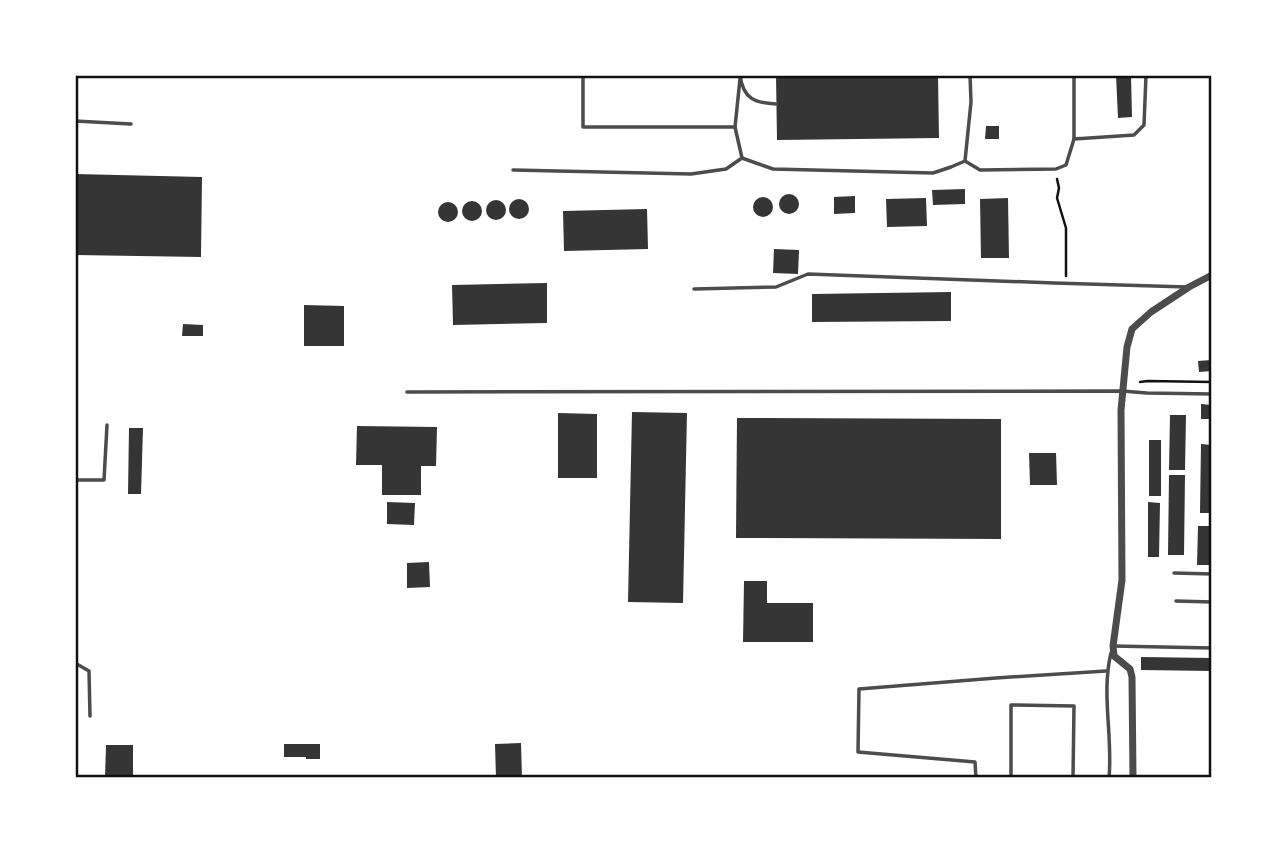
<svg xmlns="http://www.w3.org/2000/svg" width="1287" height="853" viewBox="0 0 1287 853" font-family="Overpass,sans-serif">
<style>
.building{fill:#353535}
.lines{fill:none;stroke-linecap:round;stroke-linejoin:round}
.path{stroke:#111;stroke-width:2.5}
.service{stroke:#4c4c4c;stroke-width:3.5}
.minor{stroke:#4c4c4c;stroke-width:7}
.neatline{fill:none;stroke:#111;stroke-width:2.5}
</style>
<rect width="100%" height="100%" fill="#fff"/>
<g class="building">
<path d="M776,75H938L939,138L777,140Z"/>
<path d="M1116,75H1131L1132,117L1118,118Z"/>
<path d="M986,126H999V139H985Z"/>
<path d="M75,174L202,177L201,257L75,255Z"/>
<path d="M965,189V204L933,205L932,190Z"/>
<circle cx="789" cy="204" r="10"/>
<path d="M855,196V213L834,214V197Z"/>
<circle cx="763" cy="207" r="10"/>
<path d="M926,198L927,226L887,227L886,199Z"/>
<path d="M1008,198L1009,258H981L980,199Z"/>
<circle cx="519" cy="209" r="10"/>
<circle cx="496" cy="210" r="10"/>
<circle cx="472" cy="211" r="10"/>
<circle cx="448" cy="212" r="10"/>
<path d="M647,209L648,249L564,251L563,211Z"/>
<path d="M774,249L799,250L798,274L773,273Z"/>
<path d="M547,283V323L453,325L452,285Z"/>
<path d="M951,292V321L812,322V294Z"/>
<path d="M304,305L344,306V346H304Z"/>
<path d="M183,324L203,325V336H182Z"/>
<path d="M1211,360L1212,371L1199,372L1198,361Z"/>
<path d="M1201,404L1212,405V419H1201Z"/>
<path d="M632,412L687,413L683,603L628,602Z"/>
<path d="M558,413L597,414V478H558Z"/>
<path d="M1170,415H1186L1185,470H1169Z"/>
<path d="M737,418L1001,419V539L736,538Z"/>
<path d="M357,426L437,427L436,466H421V495H382V465H356Z"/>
<path d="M129,428H143L141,494H128Z"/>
<rect x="1149" y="440" width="12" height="56"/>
<path d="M1201,444L1212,445V513H1200Z"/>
<path d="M1029,453H1056L1057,485H1030Z"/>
<path d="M1169,475H1185L1184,555H1168Z"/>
<path d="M387,502L415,503L414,525L387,524Z"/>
<path d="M1148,502L1160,503L1159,557H1148Z"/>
<path d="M1198,526H1212V565H1197Z"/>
<path d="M429,562L430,587L407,588V563Z"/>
<path d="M744,581H767V603H813V642H743Z"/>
<path d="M1141,657L1212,658V671L1141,670Z"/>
<path d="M521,743L522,778H496L495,744Z"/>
<path d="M284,744H320V759H306V757H284Z"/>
<path d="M106,745H133V778H105Z"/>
</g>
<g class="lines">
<g class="path">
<path d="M1057,179L1059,188L1057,198L1066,228V276"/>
<path d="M1140,382L1148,381L1212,382"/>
</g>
<g class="service">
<path d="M583,75V127H735"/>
<path d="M740,75C743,99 755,103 776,104"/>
<path d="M740,79L735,127L742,158"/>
<path d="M75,121L131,124"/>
<path d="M1074,139L1134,135L1144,125L1146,75"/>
<path d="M965,161L971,102L970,75"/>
<path d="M513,170L691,174L726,169L742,158L773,169L933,173L951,167L965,161L980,170L1056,169L1066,165L1074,139V75"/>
<path d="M694,289L776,287L808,274L1054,283L1187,287"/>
<path d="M407,392L1122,391L1147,393L1212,394"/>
<path d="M75,480H104L107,425"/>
<path d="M1174,573L1212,574"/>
<path d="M1176,601L1212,602"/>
<path d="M1113,646L1212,648"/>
<path d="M75,663L89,671L90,716"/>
<path d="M976,778L975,762L858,752L859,689L996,678L1106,671"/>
<path d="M1011,778V705L1074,706L1073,778"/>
<path d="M1109,778C1113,737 1101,693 1111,653"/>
</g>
<path class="minor" d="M1133,778L1132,677L1130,669L1114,656L1113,646L1122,580L1121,410L1127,347L1132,329L1151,312L1189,287L1212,275"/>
</g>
<rect width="1287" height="853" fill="none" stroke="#ffffff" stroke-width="154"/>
<rect x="77" y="77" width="1133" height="699" class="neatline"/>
</svg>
